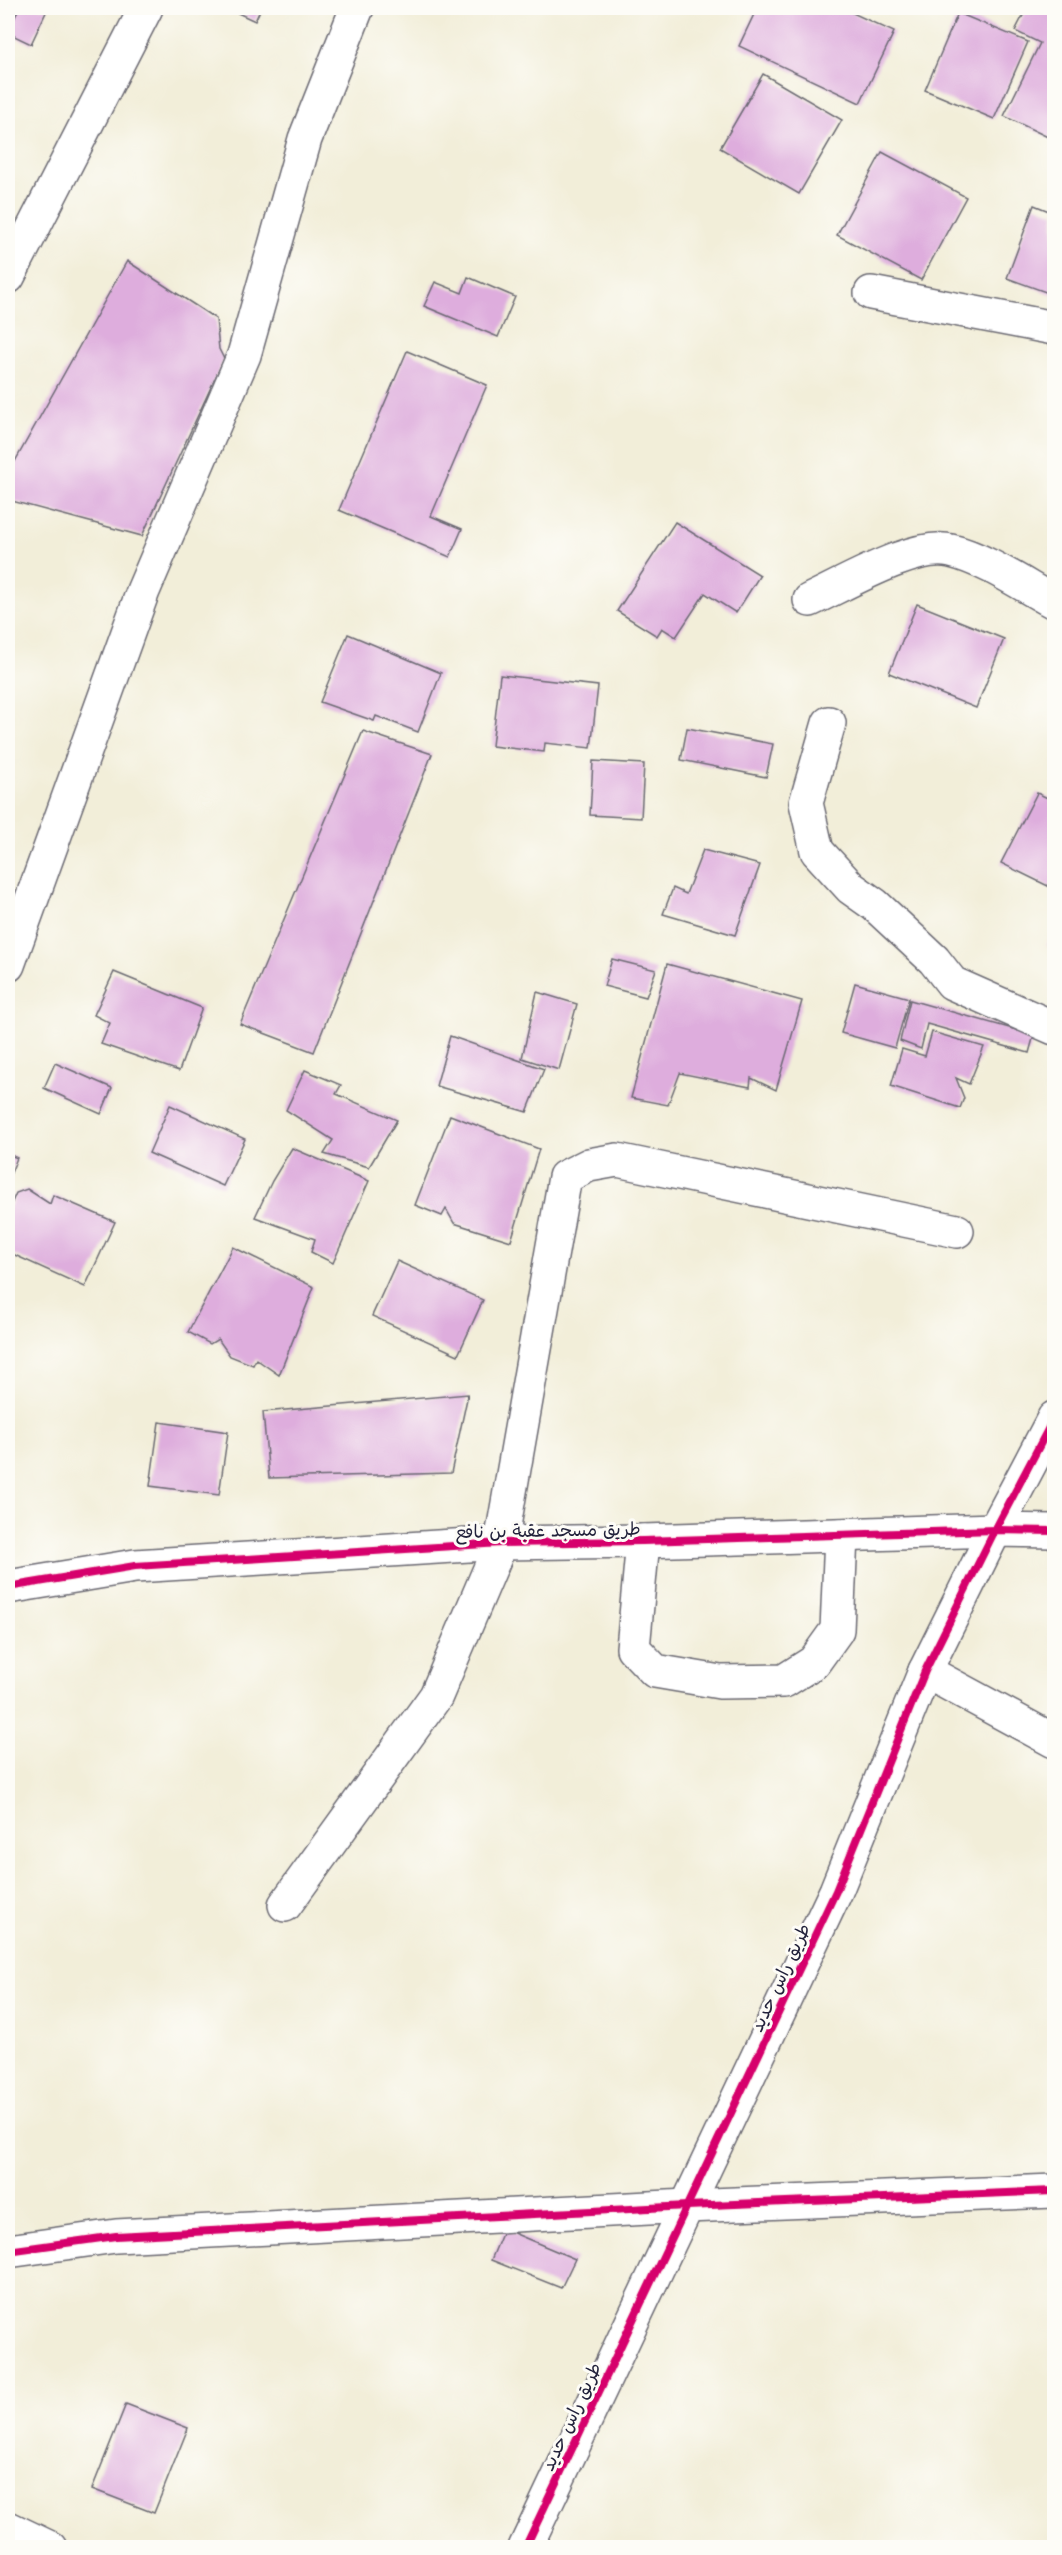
<svg xmlns="http://www.w3.org/2000/svg" width="1062" height="2555" viewBox="0 0 1062 2555" font-family="'Playpen Sans','Playpen Sans Arabic',sans-serif">
<style>
.building{fill:#deaddd}
.lines{fill:none;stroke-linecap:round;stroke-linejoin:round}
.minor-casing{stroke:#6b6972;stroke-width:36}
.minor{stroke:#fff;stroke-width:33}
.cycleway-casing{stroke:#fdfcf7;stroke-width:11}
.cycleway{stroke:#d6006c;stroke-width:8}
.labels{text-anchor:middle;dominant-baseline:central;stroke-width:6;stroke-linejoin:round;paint-order:stroke}
.street-label{font-size:18px;fill:#22223b;stroke:#fdfcf7}
</style>
<rect width="100%" height="100%" fill="#fdfcf7"/>
<filter id="ink" filterUnits="userSpaceOnUse"><feTurbulence type="fractalNoise" baseFrequency=".0167" numOctaves="2"/><feDisplacementMap in="SourceGraphic" scale="12" xChannelSelector="R" yChannelSelector="G"/><feConvolveMatrix kernelMatrix="1 2 1 2 8 2 1 2 1" color-interpolation-filters="sRGB"/></filter>
<filter id="wash" filterUnits="userSpaceOnUse"><feTurbulence type="fractalNoise" baseFrequency=".008" numOctaves="4" result="noise"/><feDisplacementMap in="SourceGraphic" scale="24" xChannelSelector="R" yChannelSelector="G"/><feGaussianBlur stdDeviation="1.35" result="paint"/><feColorMatrix in="noise" values="0 0 0 0 0 0 0 0 0 0 0 0 0 0 0 0 0 1.4 0 .05"/><feComposite in="paint" operator="in"/></filter>
<g filter="url(#wash)">
<rect width="100%" height="100%" fill="#f2eed9"/>
<g id="blocks">
<g class="building">
<path d="M19,8H48L31,44L8,33Z"/>
<path d="M227,8H261L255,21Z"/>
<path d="M757,8H842L894,32L860,103L739,46Z"/>
<path d="M1027,8H1054V140L1004,116L1040,43L1015,31Z"/>
<path d="M958,13L1028,42L994,119L925,90Z"/>
<path d="M763,74L842,120L799,194L720,148Z"/>
<path d="M882,152L966,197L921,280L837,235Z"/>
<path d="M1034,205L1054,213V295L1007,278Z"/>
<path d="M127,261L216,319L219,349L224,359L142,536L8,500V474Z"/>
<path d="M468,277L515,297L498,337L424,306L435,282L462,293Z"/>
<path d="M407,351L487,385L431,516L462,529L450,557L339,510Z"/>
<path d="M675,522L760,575L736,613L705,593L676,637L662,628L657,636L617,611Z"/>
<path d="M917,604L1004,639L976,708L889,673Z"/>
<path d="M348,634L441,673L418,732L376,716L374,721L320,702Z"/>
<path d="M500,675L598,686L591,748L545,743L544,752L492,746Z"/>
<path d="M687,728L773,744L766,777L681,760Z"/>
<path d="M363,731L432,754L314,1052L240,1024Z"/>
<path d="M593,761L644,764L641,818L590,815Z"/>
<path d="M1037,793L1054,801V889L1001,863Z"/>
<path d="M703,850L760,865L735,935L663,914L673,888L686,894Z"/>
<path d="M1054,928V948L1047,946Z"/>
<path d="M612,959L656,970L646,997L604,986Z"/>
<path d="M667,964L802,1001L776,1090L751,1078L750,1087L680,1073L668,1105L631,1098Z"/>
<path d="M114,972L202,1008L179,1071L101,1044L110,1023L94,1015Z"/>
<path d="M855,983L909,998L895,1048L841,1033Z"/>
<path d="M537,992L577,1004L559,1070L522,1058Z"/>
<path d="M910,1000L1034,1035L1029,1053L927,1024L921,1049L900,1041Z"/>
<path d="M932,1032L984,1047L969,1084L956,1078L964,1098L960,1108L891,1086L902,1049L925,1056Z"/>
<path d="M450,1036L544,1069L527,1112L436,1086Z"/>
<path d="M55,1063L112,1088L101,1114L44,1088Z"/>
<path d="M305,1070L341,1085L336,1094L397,1120L369,1167L324,1154L333,1140L286,1110Z"/>
<path d="M170,1105L245,1139L223,1186L149,1153Z"/>
<path d="M450,1115L539,1149L511,1241L454,1223L446,1209L442,1216L415,1205Z"/>
<path d="M292,1148L369,1181L333,1263L311,1252L315,1239L255,1217L272,1181Z"/>
<path d="M8,1154L17,1158L8,1180Z"/>
<path d="M27,1189L50,1204L53,1195L115,1222L85,1287L8,1252V1211L16,1193Z"/>
<path d="M233,1247L314,1287L279,1375L256,1359L253,1365L230,1356L218,1339L210,1344L188,1332Z"/>
<path d="M397,1261L483,1300L458,1355L372,1316Z"/>
<path d="M468,1394L451,1473L269,1478L263,1412Z"/>
<path d="M159,1422L228,1432L219,1495L150,1486Z"/>
<path d="M504,2229L575,2259L561,2288L491,2260Z"/>
<path d="M126,2404L188,2428L154,2513L92,2489Z"/>
</g>
</g>
</g>
<g filter="url(#ink)">
<use href="#blocks" fill-opacity="0" stroke="#6b6972" stroke-width="1.5"/>
<g class="lines">
<defs>
<g id="minor">
<path d="M8,277L146,8"/>
<path d="M871,293L1054,328"/>
<path d="M810,600C845,584 915,542 951,551C985,559 1023,585 1054,602"/>
<path d="M829,723L806,803L817,851L851,888L875,905L934,960L952,983L1054,1028"/>
<path d="M8,965L143,591L244,355L305,139L357,8"/>
<path d="M643,1541L633,1648L655,1671L720,1682L784,1681L814,1662L837,1630L841,1535"/>
<path d="M8,1587L135,1566L501,1543L643,1541L995,1530L1054,1531"/>
<path d="M925,1671L1054,1741"/>
<path d="M285,1905L436,1696L501,1543L565,1177L589,1165L617,1160L957,1231"/>
<path d="M8,2251L116,2236L687,2206L1054,2191"/>
<path d="M8,2528L50,2548"/>
<path d="M525,2548L836,1891L925,1671L995,1530L1054,1418"/>
</g>
</defs>
<use href="#minor" class="minor-casing"/>
<use href="#minor" class="minor"/>
<defs>
<g id="cycleway">
<path d="M8,1587L135,1566L501,1543L643,1541L995,1530L1054,1531"/>
<path d="M8,2251L116,2236L687,2206L1054,2191"/>
<path d="M525,2548L836,1891L925,1671L995,1530L1054,1418"/>
</g>
</defs>
<use href="#cycleway" class="cycleway-casing"/>
<use href="#cycleway" class="cycleway"/>
</g>
</g>
<g class="labels">
<g class="street-label">
<text transform="translate(548 1529) rotate(-1)">طريق مسجد عقبة بن نافع</text>
<text transform="translate(779 1977) rotate(-65)">طريق راس حديد</text>
<text transform="translate(570 2416) rotate(-65)">طريق راس حديد</text>
</g>
</g>
<rect width="1062" height="2555" fill="none" stroke="#fdfcf7" stroke-width="30"/>
</svg>
